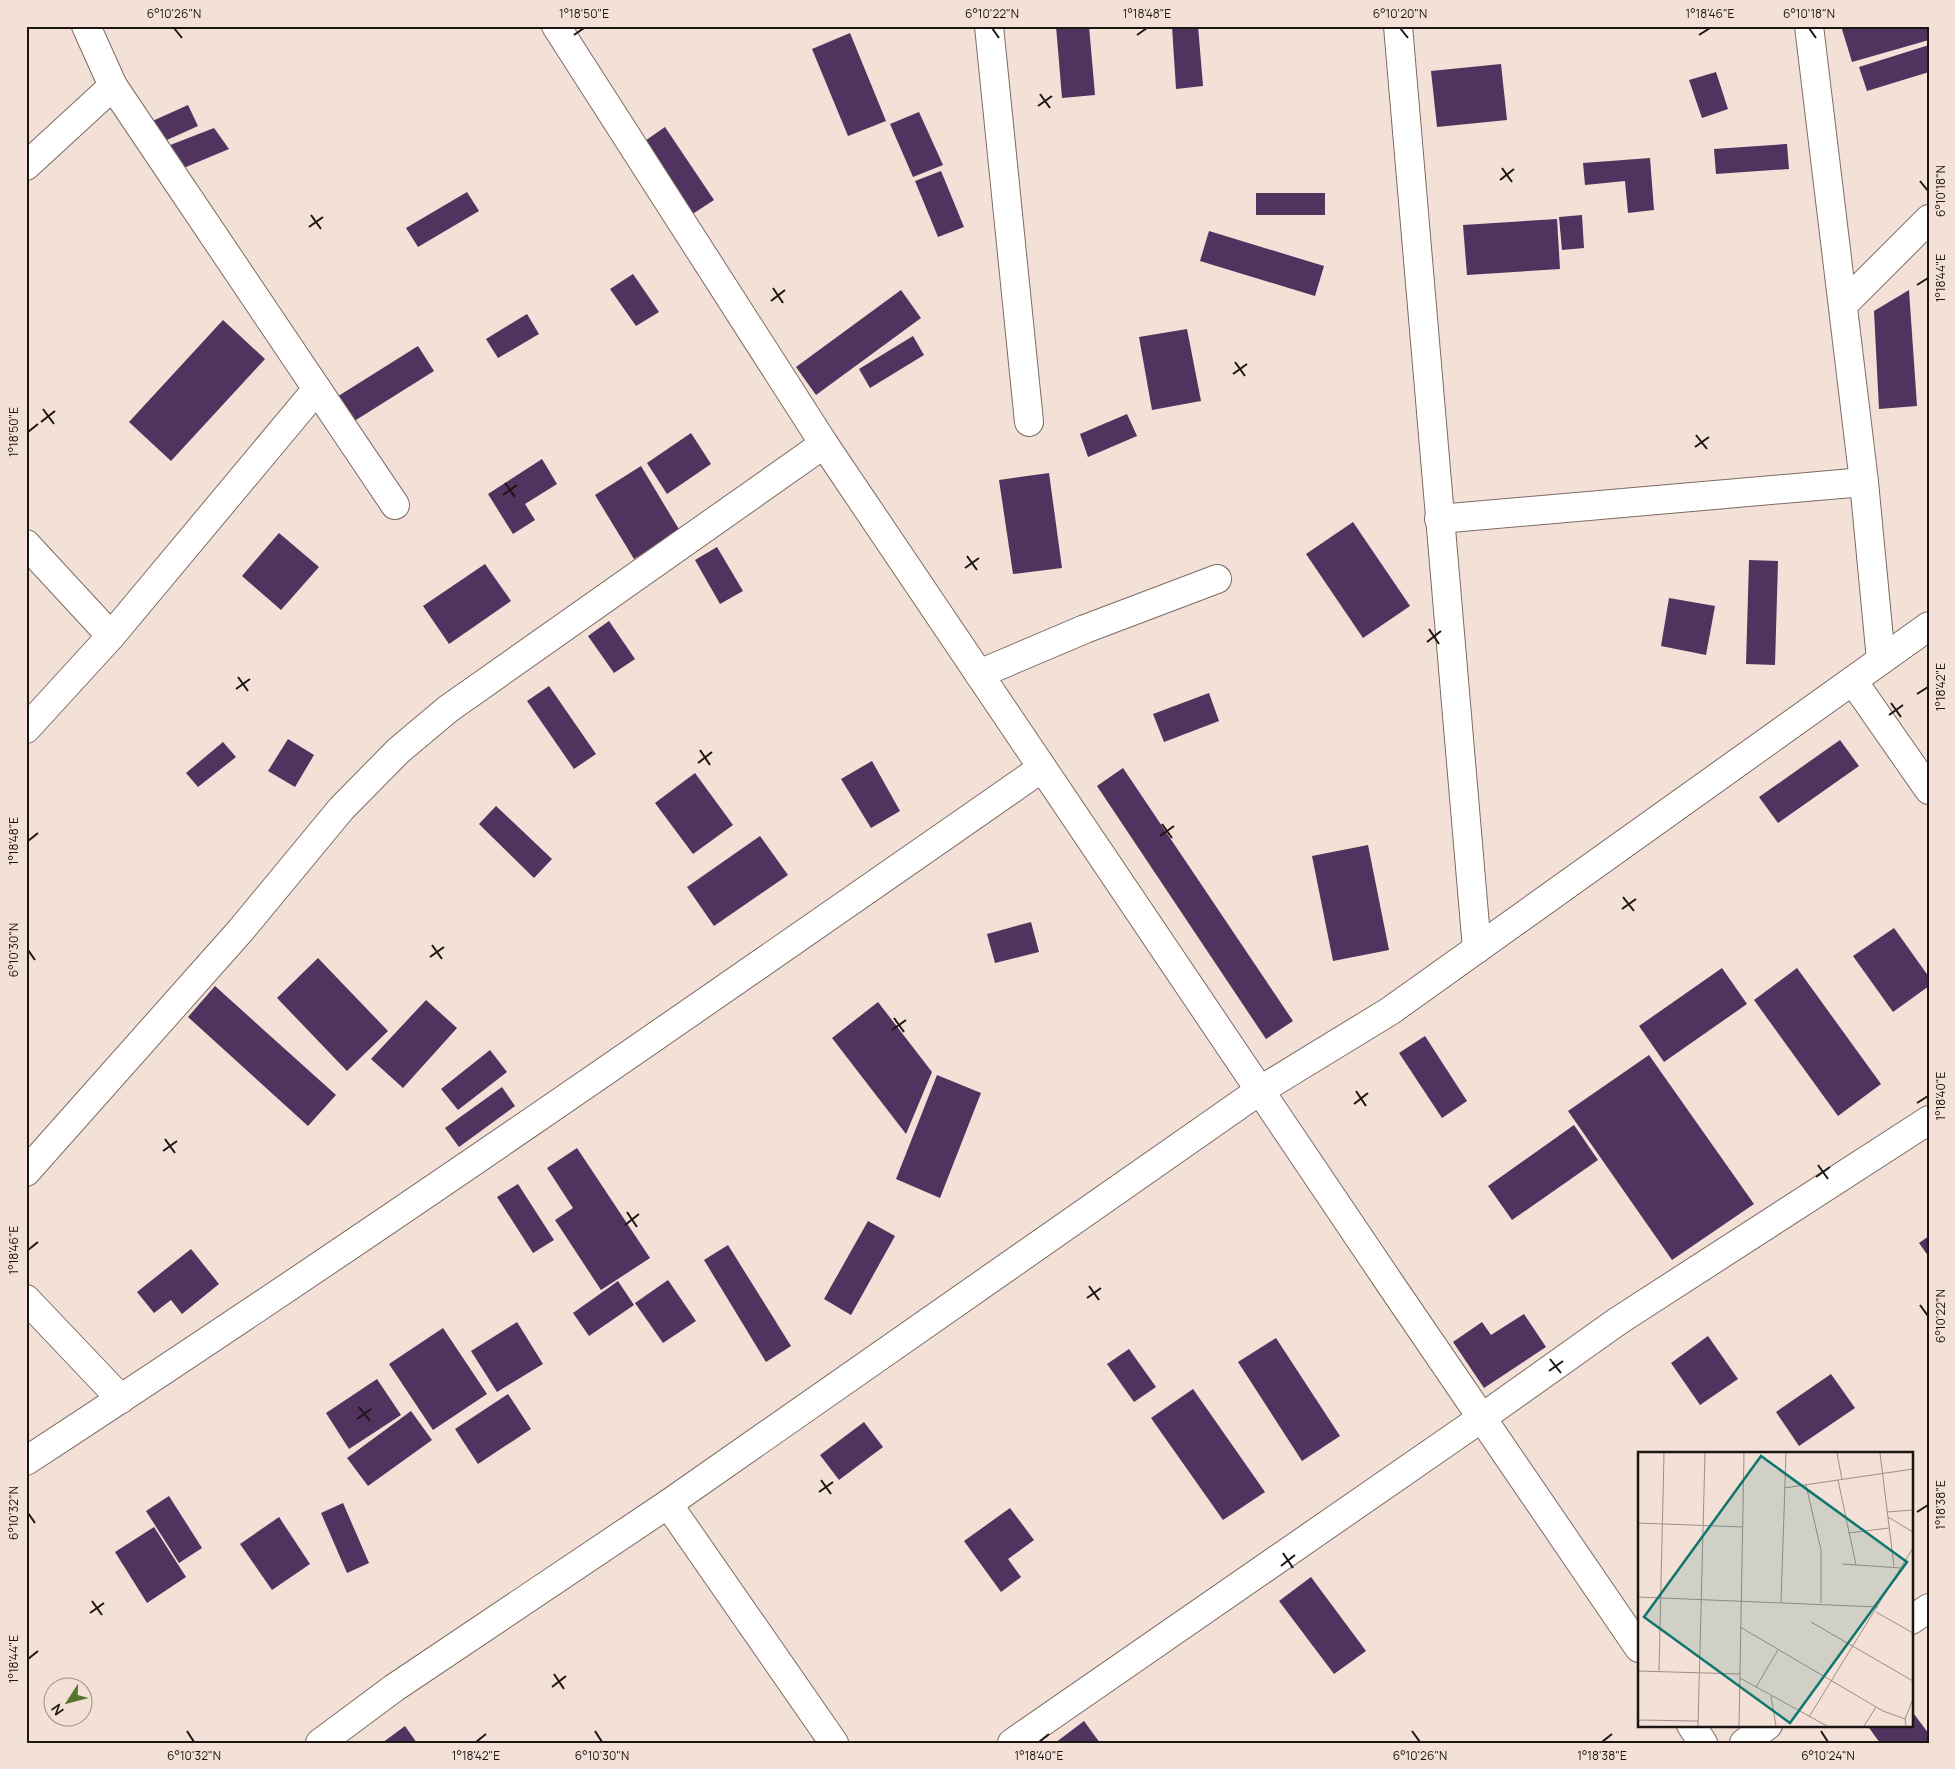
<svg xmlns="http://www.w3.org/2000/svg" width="1955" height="1769" viewBox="0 0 1955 1769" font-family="Manrope,sans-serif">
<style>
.building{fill:#50335f}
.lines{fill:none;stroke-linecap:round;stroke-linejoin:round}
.minor-casing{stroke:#7d6c64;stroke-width:30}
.minor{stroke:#fff;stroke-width:28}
.ticks{fill:none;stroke:#1c1512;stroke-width:2}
.inset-road{fill:none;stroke:#9d8f88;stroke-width:1}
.view{fill:#0f766e;fill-opacity:0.15;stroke:#0f766e;stroke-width:2.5}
.inset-edge{fill:none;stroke:#1c1512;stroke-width:2.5}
.neatline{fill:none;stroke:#1c1512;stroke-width:2}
.ticks-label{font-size:12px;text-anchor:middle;fill:#1c1512}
</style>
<rect width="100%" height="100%" fill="#f3e0d6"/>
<g class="building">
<path d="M1056,26H1089L1095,95L1062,98Z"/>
<path d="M1172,26H1198L1203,86L1176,89Z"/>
<path d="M1841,26H1929V40L1852,62Z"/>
<path d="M850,33L886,121L848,136L812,49Z"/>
<path d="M1929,45V72L1867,91L1859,67Z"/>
<path d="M1501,64L1507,120L1437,127L1431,71Z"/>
<path d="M1716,72L1728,109L1702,118L1689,80Z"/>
<path d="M188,105L198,126L158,144L148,123Z"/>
<path d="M919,112L943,165L913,177L890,124Z"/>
<path d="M665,127L714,200L691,215L642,143Z"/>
<path d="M214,128L229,149L174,172L160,149Z"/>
<path d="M1787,144L1789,169L1716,174L1714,149Z"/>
<path d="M1650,158L1654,210L1628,213L1625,181L1585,185L1583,163Z"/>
<path d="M941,171L964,227L938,237L915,181Z"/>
<path d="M467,192L479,211L418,247L406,228Z"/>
<rect x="1256" y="193" width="69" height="22"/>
<path d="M1582,215L1584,248L1562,250L1559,217Z"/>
<path d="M1557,219L1560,269L1467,275L1463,225Z"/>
<path d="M1209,231L1324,266L1315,296L1200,261Z"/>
<path d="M633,274L659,312L636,326L610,289Z"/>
<path d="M901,290L921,318L816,395L796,367Z"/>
<path d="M1909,290L1917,406L1879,409L1874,311Z"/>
<path d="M527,314L539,334L498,358L486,339Z"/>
<path d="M223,320L265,359L171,461L129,422Z"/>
<path d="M1187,329L1201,401L1152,410L1139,337Z"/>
<path d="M913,336L924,355L870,388L859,369Z"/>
<path d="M418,346L434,371L348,425L332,400Z"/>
<path d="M1127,414L1137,436L1088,457L1080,434Z"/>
<path d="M691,433L711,464L667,494L647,463Z"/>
<path d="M542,459L557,484L525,504L535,520L513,534L488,494Z"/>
<path d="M641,466L680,531L634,559L595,495Z"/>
<path d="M1049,473L1062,568L1013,574L999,480Z"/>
<path d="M1353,522L1410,606L1363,638L1306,554Z"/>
<path d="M279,533L319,567L281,610L242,576Z"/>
<path d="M717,547L743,591L720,604L695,560Z"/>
<path d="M1749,560L1778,561L1775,665L1746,664Z"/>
<path d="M485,564L511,601L449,644L423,606Z"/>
<path d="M1669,598L1715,606L1706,655L1661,646Z"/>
<path d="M609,621L635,659L614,673L588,636Z"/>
<path d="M549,686L596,754L574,769L527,701Z"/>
<path d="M1209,693L1219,721L1164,742L1153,714Z"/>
<path d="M288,739L314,755L295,787L268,771Z"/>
<path d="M1840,740L1859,766L1778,823L1759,797Z"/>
<path d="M223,742L236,757L198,787L186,773Z"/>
<path d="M872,761L900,811L871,828L841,779Z"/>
<path d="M1123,768L1293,1021L1266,1039L1097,786Z"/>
<path d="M695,773L733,825L693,854L655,803Z"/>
<path d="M496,806L552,859L534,878L479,824Z"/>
<path d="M760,836L788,875L714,926L687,887Z"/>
<path d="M1368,845L1389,950L1333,961L1312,856Z"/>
<path d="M1031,922L1039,952L995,963L987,934Z"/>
<path d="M1894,928L1929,977V986L1893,1012L1853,956Z"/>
<path d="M318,958L388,1031L347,1071L277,998Z"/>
<path d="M1722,968L1747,1004L1664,1062L1639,1026Z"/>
<path d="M1797,968L1881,1084L1838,1116L1754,1000Z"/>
<path d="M215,986L336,1095L308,1126L188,1017Z"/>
<path d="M426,1000L457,1028L403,1088L371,1059Z"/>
<path d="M878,1002L932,1072L906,1134L832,1038Z"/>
<path d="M1425,1036L1467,1101L1442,1118L1399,1053Z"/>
<path d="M490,1050L507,1072L458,1110L441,1089Z"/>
<path d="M1649,1055L1754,1204L1672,1260L1568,1111Z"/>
<path d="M937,1075L981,1093L940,1198L896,1179Z"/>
<path d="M502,1087L515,1106L459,1147L445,1128Z"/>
<path d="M1574,1125L1598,1160L1512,1220L1488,1186Z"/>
<path d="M577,1148L650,1258L601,1290L555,1220L573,1208L547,1168Z"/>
<path d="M518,1184L554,1240L533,1253L497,1197Z"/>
<path d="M868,1221L895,1236L851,1315L824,1299Z"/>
<path d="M1929,1236V1257L1919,1243Z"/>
<path d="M728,1245L791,1346L766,1362L704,1260Z"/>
<path d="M191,1249L219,1284L182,1314L171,1300L154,1313L137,1292Z"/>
<path d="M668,1280L696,1321L663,1343L635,1303Z"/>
<path d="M618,1281L634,1305L589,1336L573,1313Z"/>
<path d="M1524,1314L1546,1347L1484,1388L1453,1342L1482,1322L1491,1335Z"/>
<path d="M517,1322L543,1364L497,1392L471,1351Z"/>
<path d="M443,1328L487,1394L433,1430L389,1364Z"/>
<path d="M1708,1336L1738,1379L1700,1405L1671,1363Z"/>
<path d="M1276,1338L1340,1436L1302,1461L1238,1362Z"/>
<path d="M1129,1349L1156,1387L1134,1402L1107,1364Z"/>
<path d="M1831,1374L1855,1408L1799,1446L1776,1412Z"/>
<path d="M377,1379L401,1415L349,1449L326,1413Z"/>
<path d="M1193,1389L1265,1492L1223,1520L1151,1418Z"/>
<path d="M508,1394L531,1429L478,1464L455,1429Z"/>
<path d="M411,1411L432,1440L368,1486L347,1458Z"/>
<path d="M864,1422L883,1447L839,1480L820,1455Z"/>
<path d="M169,1496L202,1548L179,1563L146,1511Z"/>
<path d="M343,1503L369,1563L347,1573L321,1513Z"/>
<path d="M1010,1508L1034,1540L1008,1559L1021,1577L1001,1592L964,1541Z"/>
<path d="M279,1517L310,1564L272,1590L240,1544Z"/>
<path d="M154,1527L186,1577L147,1603L115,1552Z"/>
<path d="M1311,1577L1366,1651L1334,1674L1279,1601Z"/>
<path d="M1911,1710L1929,1734V1743H1880L1867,1725H1911Z"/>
<path d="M1084,1721L1100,1743H1055Z"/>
<path d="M405,1726L417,1743H382Z"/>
</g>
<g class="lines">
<defs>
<g id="minor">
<path d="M86,26L113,86L395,505"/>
<path d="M556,26L824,444L1389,1282L1639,1648"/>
<path d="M989,26L1029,422"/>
<path d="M1398,26L1477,949"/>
<path d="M1809,26L1864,482L1881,660"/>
<path d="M26,166L113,86"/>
<path d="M1843,305L1929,219"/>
<path d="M1439,519L1864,482"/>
<path d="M26,544L111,636"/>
<path d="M979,674L1085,629L1217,579"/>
<path d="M1853,681L1929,790"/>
<path d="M26,729L111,636L317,389"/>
<path d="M26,1172L241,930L341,809L398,751L448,709L824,444"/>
<path d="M26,1299L121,1399"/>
<path d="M26,1461C369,1237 706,1002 1042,768"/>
<path d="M668,1504L834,1743"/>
<path d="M1911,1620L1929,1608"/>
<path d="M1691,1725L1703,1743"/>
<path d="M320,1743L394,1688L668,1504L1259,1091L1390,1011L1929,626"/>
<path d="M1012,1743L1483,1417L1618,1321L1929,1120"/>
<path d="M1744,1743L1768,1725"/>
</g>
</defs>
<use href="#minor" class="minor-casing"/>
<use href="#minor" class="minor"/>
</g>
<path class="ticks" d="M174,28L182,38M992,28L999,38M1400,28L1408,38M1809,28L1816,38M574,35L584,28M1137,35L1147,28M1699,35L1710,28M1040,94L1050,108M1038,106L1052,96M1502,168L1512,182M1500,180L1514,169M1920,181L1928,191M311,215L321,229M309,227L323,217M1917,285L1928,278M773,288L783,303M771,301L785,290M1235,362L1245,376M1233,374L1247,364M43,409L54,424M41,422L55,411M28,432L38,424M1696,435L1707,449M1695,447L1709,437M505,483L515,497M503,495L517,485M967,556L977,570M965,568L979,558M1429,629L1439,644M1427,642L1441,631M238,677L248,691M236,689L250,679M1917,694L1928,687M1891,703L1901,717M1889,715L1903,705M700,750L710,765M698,763L712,752M1162,824L1172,838M1160,836L1174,826M28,841L38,833M1623,897L1634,911M1622,909L1636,899M432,945L442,959M28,950L35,960M430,957L444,947M894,1018L904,1032M892,1030L906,1020M1356,1091L1366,1106M1917,1103L1928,1096M1354,1104L1368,1093M165,1139L175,1153M163,1151L177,1141M1818,1165L1828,1179M1816,1177L1830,1167M627,1212L637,1227M625,1225L639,1214M28,1250L38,1242M1089,1286L1099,1300M1087,1298L1101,1288M1920,1305L1928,1316M1550,1359L1561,1373M1549,1371L1563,1361M359,1407L370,1421M357,1419L371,1409M821,1480L831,1494M819,1492L833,1482M1917,1512L1928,1505M28,1513L35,1523M1283,1553L1293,1568M1281,1566L1295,1555M92,1601L102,1615M90,1613L104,1603M28,1659L38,1651M554,1674L564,1689M552,1687L566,1676M187,1731L194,1742M595,1731L602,1742M1412,1731L1420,1742M1821,1731L1828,1742M476,1742L486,1734M1039,1742L1049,1734M1602,1742L1612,1734"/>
<g transform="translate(1638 1452)">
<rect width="275" height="275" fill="#f3e0d6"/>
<path class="inset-road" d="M199,1L204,28M242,1L256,114M200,28L218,113M168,33L183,98V151M146,36L275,17M249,60L275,58M250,65L275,80M0,71L105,75M210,81L251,76M204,112L263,116M0,145L240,155M143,150L148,1M238,160L275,181M173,170L275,229M102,175L245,259L267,267M0,219L102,222M21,219L26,1M102,226L189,274M118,235L140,198M133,244L138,274M171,265L275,96M0,268L60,269M60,274L67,1M101,274L106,1M226,274L238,255M268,274L267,267L275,247"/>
<path class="view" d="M123,4L269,110L152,271L6,165Z"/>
<rect width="275" height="275" class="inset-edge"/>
</g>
<rect width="1955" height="1769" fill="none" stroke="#f3e0d6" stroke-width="55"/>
<g transform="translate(68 1702) rotate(234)"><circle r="24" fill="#f3e0d6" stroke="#9d8f88"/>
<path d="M0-4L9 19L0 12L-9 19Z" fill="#56762d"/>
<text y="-8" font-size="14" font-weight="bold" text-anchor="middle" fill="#1c1512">N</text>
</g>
<rect x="28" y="28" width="1900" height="1714" class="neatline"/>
<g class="ticks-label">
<text x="174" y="18">6°10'26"N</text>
<text x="584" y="18">1°18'50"E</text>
<text x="992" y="18">6°10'22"N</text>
<text x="1147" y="18">1°18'48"E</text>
<text x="1400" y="18">6°10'20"N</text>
<text x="1710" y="18">1°18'46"E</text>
<text x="1809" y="18">6°10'18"N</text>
<text transform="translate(1941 191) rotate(-90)" y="4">6°10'18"N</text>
<text transform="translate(1941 278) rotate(-90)" y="4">1°18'44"E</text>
<text transform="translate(14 432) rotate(-90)" y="4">1°18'50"E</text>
<text transform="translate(1941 687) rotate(-90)" y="4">1°18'42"E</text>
<text transform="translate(14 841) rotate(-90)" y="4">1°18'48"E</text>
<text transform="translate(14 950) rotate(-90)" y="4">6°10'30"N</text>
<text transform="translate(1941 1096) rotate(-90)" y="4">1°18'40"E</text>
<text transform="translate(14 1250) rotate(-90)" y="4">1°18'46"E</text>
<text transform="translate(1941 1316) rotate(-90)" y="4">6°10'22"N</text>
<text transform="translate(1941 1505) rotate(-90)" y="4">1°18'38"E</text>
<text transform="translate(14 1513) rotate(-90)" y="4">6°10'32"N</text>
<text transform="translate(14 1659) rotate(-90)" y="4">1°18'44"E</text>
<text x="194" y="1760">6°10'32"N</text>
<text x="476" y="1760">1°18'42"E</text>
<text x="602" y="1760">6°10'30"N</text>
<text x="1039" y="1760">1°18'40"E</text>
<text x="1420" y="1760">6°10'26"N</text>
<text x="1602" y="1760">1°18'38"E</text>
<text x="1828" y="1760">6°10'24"N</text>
</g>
</svg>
